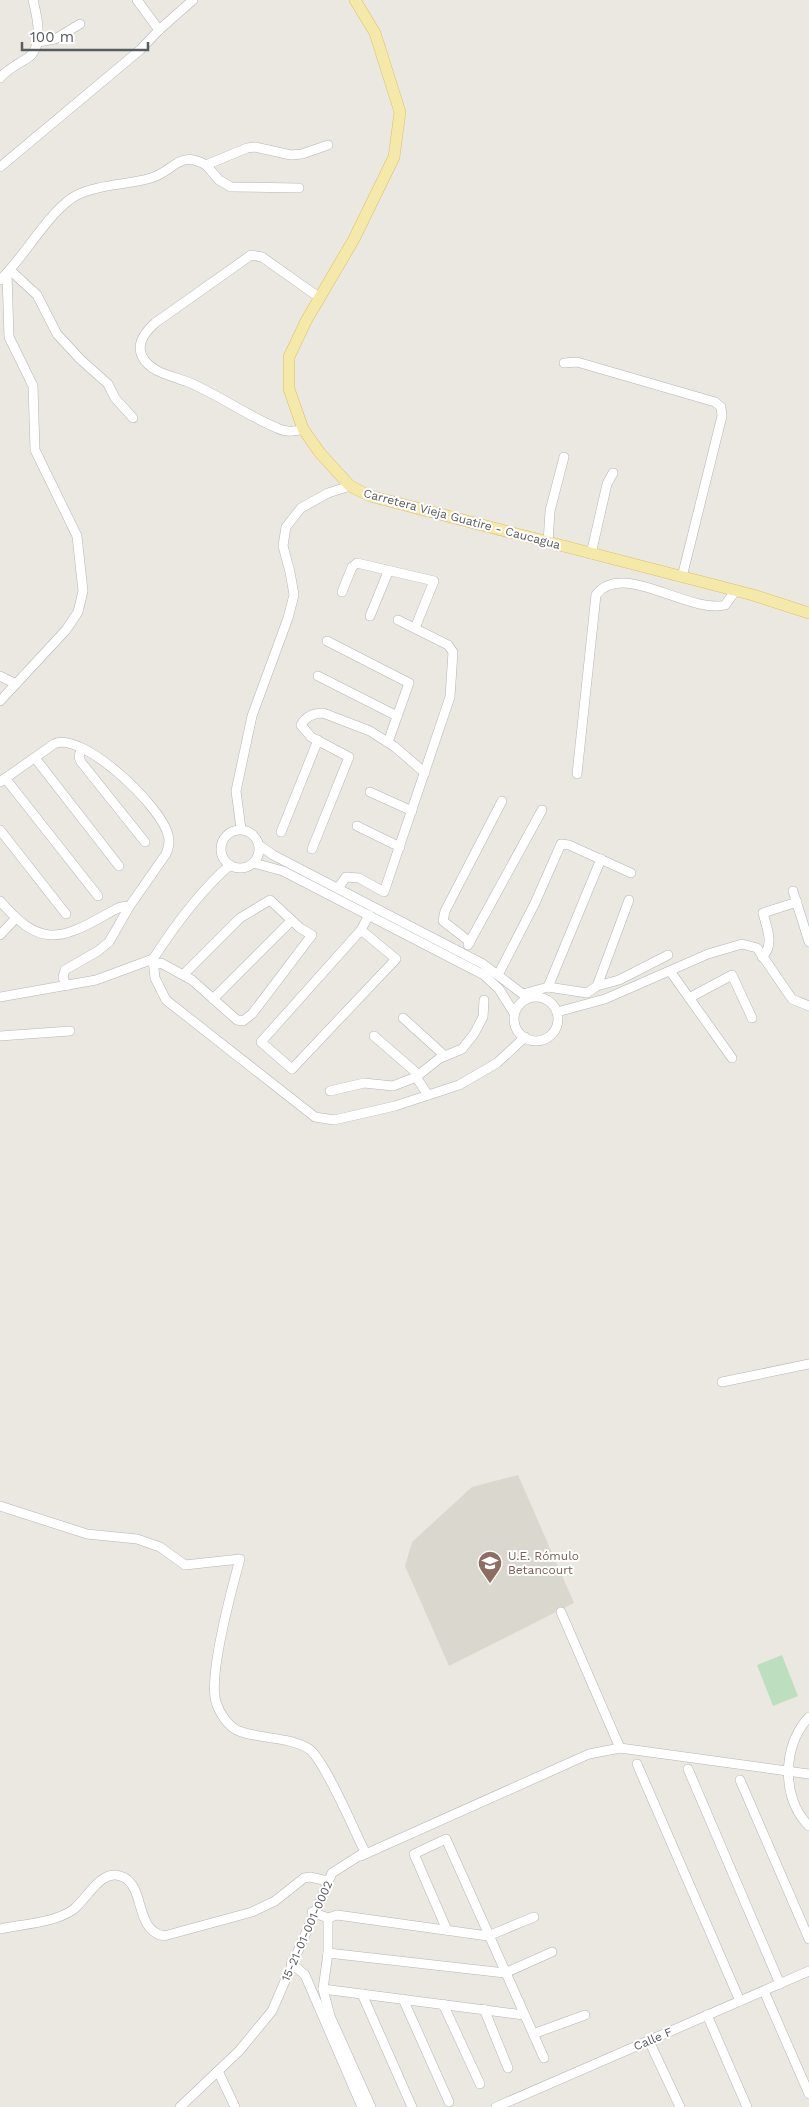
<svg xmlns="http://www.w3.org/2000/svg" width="809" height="2107" viewBox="0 0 809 2107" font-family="'Work Sans',sans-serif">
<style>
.education{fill:#dad7ce}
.green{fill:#bedfbf}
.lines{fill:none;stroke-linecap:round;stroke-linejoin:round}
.minor-casing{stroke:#b3b5b9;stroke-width:10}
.major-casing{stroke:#e0bd63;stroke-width:12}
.minor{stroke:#fff;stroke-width:9}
.major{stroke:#f5e9aa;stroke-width:11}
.labels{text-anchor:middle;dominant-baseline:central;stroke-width:4;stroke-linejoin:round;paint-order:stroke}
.street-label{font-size:12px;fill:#595c5f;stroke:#fff}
.education-label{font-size:12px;fill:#785e54;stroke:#fff;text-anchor:start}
</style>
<rect width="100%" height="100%" fill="#eae8e0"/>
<path class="education" d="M518,1475L574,1603L449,1666L405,1566L412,1542L472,1487Z"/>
<path class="green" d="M782,1655L798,1696L773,1706L757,1665Z"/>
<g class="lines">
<defs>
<g id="minor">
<path d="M137,0L159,30"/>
<path d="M38,42L55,39L80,24"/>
<path d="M0,78C8,68 19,64 29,57C44,45 37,16 33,0"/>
<path d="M206,165L219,180L231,187L299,188"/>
<path d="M0,167L140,50L159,30L193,0"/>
<path d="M10,270L37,295L57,334L80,359L108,384L115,398L133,418"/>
<path d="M0,280C24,258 50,209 77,195C100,184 127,185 151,178C176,170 178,150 206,165L247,148L255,147L291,155L302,154L328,145"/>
<path d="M564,363L577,362L715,402L721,407L722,416L682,577"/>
<path d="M303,429C294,432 285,432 277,428C246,415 219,395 188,382C173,376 150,373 142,356C136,343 146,331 155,323L251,255L262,257L320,298"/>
<path d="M548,543L550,511L564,457"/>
<path d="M591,554L607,484L613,473"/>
<path d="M342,592L352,567L357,563L434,581L415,628"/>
<path d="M370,616L388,572"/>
<path d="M327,641L409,683L388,742"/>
<path d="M0,676L14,683"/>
<path d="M318,676L397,716"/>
<path d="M0,701L66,630L78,612L83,591L77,536L35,450L33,386L9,337L7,273"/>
<path d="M81,748L79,757L81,762L145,842"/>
<path d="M35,758L119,866"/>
<path d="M577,774L596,595C622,560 688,614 725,605L736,590"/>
<path d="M5,778L98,896"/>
<path d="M0,782L54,744C82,730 162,807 168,835C170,841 169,847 166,854L129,907L109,942L98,951L65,970L63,977L66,986"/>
<path d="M370,792L412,811"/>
<path d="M357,826L400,847"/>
<path d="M241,829L236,791L252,716L288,618L294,595L290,572L283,546L286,527L301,508L328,493L350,486"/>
<circle cx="240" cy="849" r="19"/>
<path d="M0,830L66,914"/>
<path d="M281,832L318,740"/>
<path d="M259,845L273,855L483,964L528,998"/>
<path d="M312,849L349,757L311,737L301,725C306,716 313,713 323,713L370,731L395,747L425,773"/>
<path d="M254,863L283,871L484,975L499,989L514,1013"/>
<path d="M230,865C199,892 175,925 153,959L155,978L166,1000L315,1117L334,1120L395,1106L459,1085L497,1063L525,1037"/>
<path d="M338,888L346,877L359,878L384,892L450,697L453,652L448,645L398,620"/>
<path d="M793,891L809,942"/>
<path d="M0,901C39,946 58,942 107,914C115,910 120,905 129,907"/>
<path d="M361,930L396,959L292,1069L261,1042L361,930L369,915"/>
<path d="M0,935L16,918"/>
<path d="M470,942L443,921L445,911L502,801"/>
<path d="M468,945L542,810"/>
<path d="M762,957C775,945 767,929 763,913L797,902"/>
<path d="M154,965L161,963L192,980L237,1020L243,1021L252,1014L312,935L300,928L270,900L240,918L183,975"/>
<path d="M670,971L732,1058"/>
<path d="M498,975L535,903L561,844L569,845L631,873"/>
<path d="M597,986L629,900"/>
<path d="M548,987L601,859"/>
<path d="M523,994L548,987L587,993L597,986L619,980L668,955"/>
<path d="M0,997L96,980L153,959"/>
<circle cx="536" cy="1019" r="22"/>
<path d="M689,998L732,975L752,1018"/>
<path d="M213,999L291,921"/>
<path d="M557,1012L605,999L708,954L742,944L757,948L792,999L809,1006"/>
<path d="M403,1018L445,1056"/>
<path d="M0,1036L70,1031"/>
<path d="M374,1036L419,1075"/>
<path d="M416,1077L428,1095"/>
<path d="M330,1091L364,1083L393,1086L416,1077L440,1058L462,1049L474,1034L483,1017L484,1000"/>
<path d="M722,1382L809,1364"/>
<path d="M0,1506L87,1534L137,1539L160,1547L185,1565L240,1559C232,1588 208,1675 216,1702C219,1712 228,1727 239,1731C259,1739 292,1737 309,1749C324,1759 355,1832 365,1852L332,1873L272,2011L239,2051L180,2107"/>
<path d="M561,1612L620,1748"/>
<path d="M809,1717C782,1745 781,1799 809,1826"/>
<path d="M637,1764L740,2001"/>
<path d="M688,1769L780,1984"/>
<path d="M740,1780L809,1939"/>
<path d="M361,1856L589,1754L620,1748L809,1774"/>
<path d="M312,1912L328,1918L337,1915L488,1936L534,1917"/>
<path d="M328,1918V1953L323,1989L330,2016L371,2107"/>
<path d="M0,1929C23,1924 55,1923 74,1909C88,1898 102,1865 125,1878C145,1890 135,1930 164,1936L252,1912L275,1901L304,1878L310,1877L328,1881"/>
<path d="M447,1930L414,1854L446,1839L544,2058"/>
<path d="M328,1953L505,1973L552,1952"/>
<path d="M291,1963L305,1975L362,2107"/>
<path d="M323,1989L524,2015"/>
<path d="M764,1991L809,2094"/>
<path d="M362,1994L412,2107"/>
<path d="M403,1999L449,2102"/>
<path d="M443,2004L480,2084"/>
<path d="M484,2009L508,2068"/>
<path d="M707,2015L747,2107"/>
<path d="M533,2034L585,2015"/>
<path d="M649,2041L680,2107"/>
<path d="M218,2071L235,2107"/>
<path d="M496,2107L809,1971"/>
</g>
<path id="major" d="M355,0L375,33L400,112L394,157L354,239L306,321L289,357V389L303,429L320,453L350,486L370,496L753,595L809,613"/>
</defs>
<use href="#minor" class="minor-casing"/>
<use href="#major" class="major-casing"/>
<use href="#minor" class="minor"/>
<use href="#major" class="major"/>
</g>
<defs>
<symbol id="school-pin" viewBox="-11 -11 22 30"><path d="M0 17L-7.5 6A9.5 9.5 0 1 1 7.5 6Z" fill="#8d6e63" stroke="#fff"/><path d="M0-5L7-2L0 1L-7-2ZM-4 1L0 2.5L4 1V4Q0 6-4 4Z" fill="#fff"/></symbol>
</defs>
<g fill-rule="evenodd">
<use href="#school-pin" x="476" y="1549" width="28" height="38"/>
</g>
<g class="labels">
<g class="street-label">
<text transform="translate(462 519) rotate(15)">Carretera Vieja Guatire - Caucagua</text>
<text transform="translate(307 1931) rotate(-66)">15-21-01-001-0002</text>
<text transform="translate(653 2039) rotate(-23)">Calle F</text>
</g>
<g class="education-label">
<text x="508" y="1556">U.E. Rómulo<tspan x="508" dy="14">Betancourt</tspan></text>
</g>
</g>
<path d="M22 42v8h126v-8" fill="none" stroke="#595c5f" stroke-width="2.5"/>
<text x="30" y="42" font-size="15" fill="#595c5f" stroke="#ffffff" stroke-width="4" paint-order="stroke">100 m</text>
</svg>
